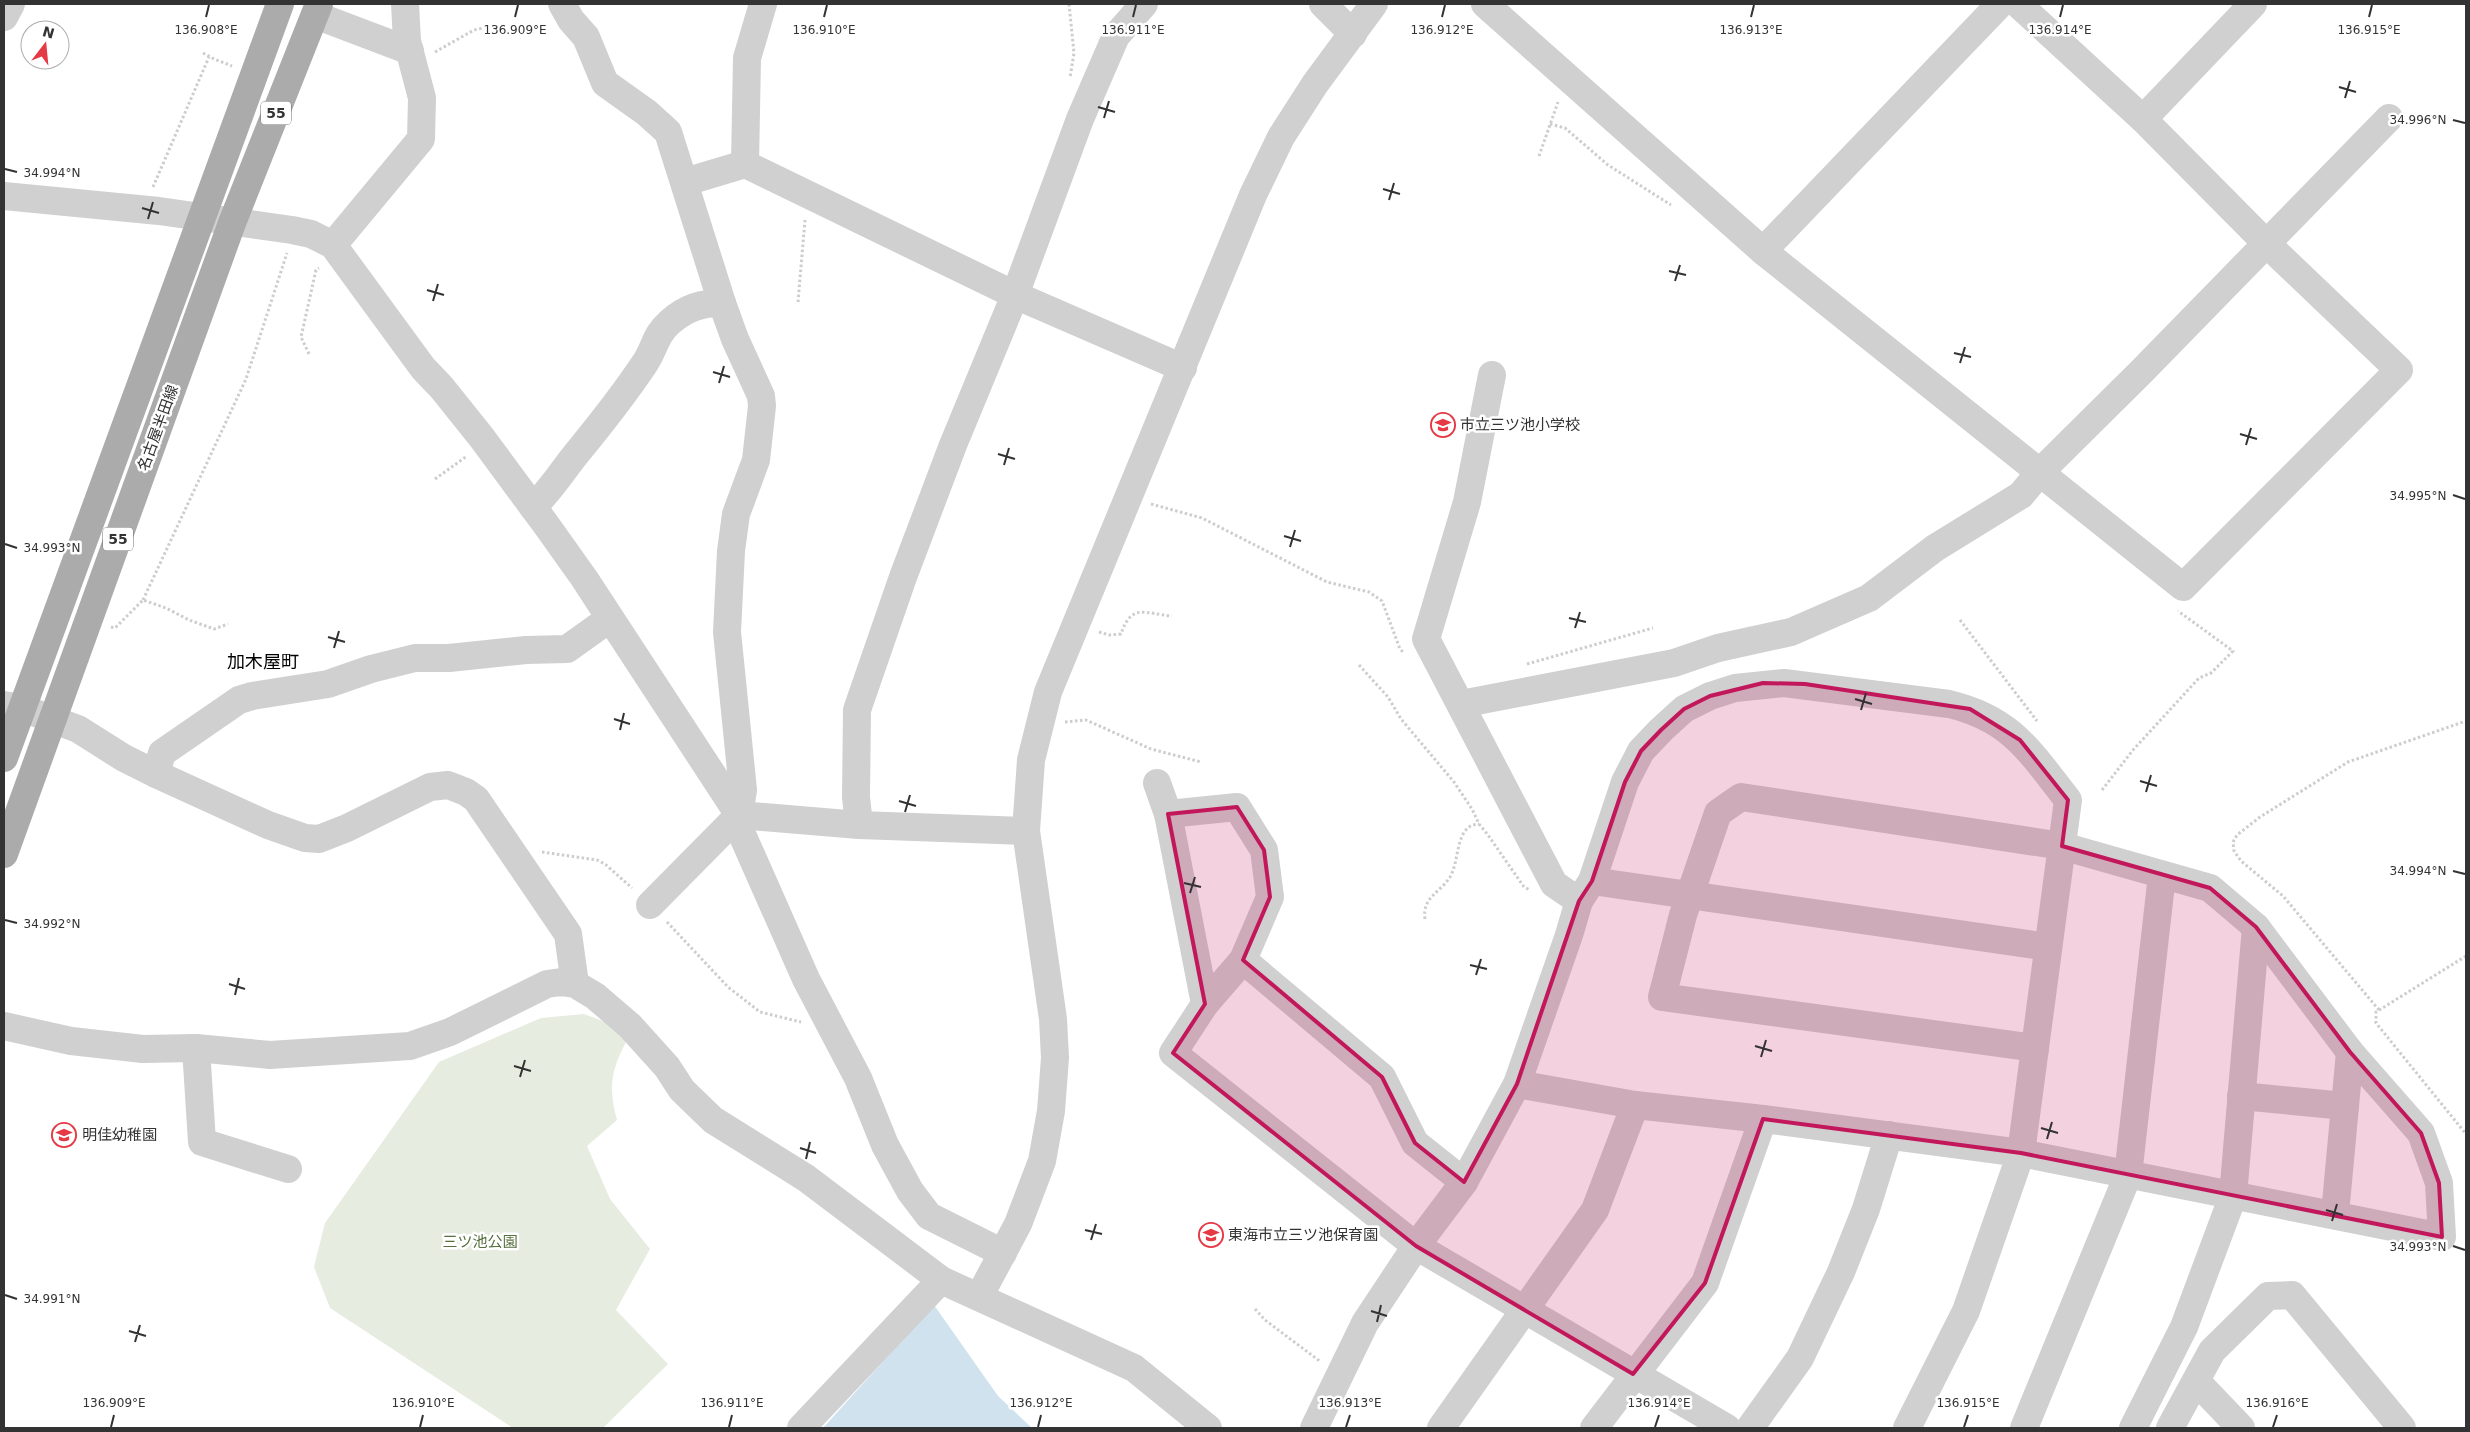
<svg xmlns="http://www.w3.org/2000/svg" width="2470" height="1432" viewBox="0 0 2470 1432" font-family="'DejaVu Sans','Noto Sans JP',sans-serif">
<style>
.green{fill:#e6ecdf}
.water{fill:#cfe2ee}
.lines{fill:none;stroke-linecap:round;stroke-linejoin:round}
.path{stroke:#cdcdcd;stroke-width:3;stroke-dasharray:2.5 2.5;stroke-linecap:butt}
.minor{stroke:#d0d0d0;stroke-width:28}
.major{stroke:#ababab;stroke-width:28}
.marked{fill:#c2185b;fill-opacity:0.2;stroke:#c2185b;stroke-width:4;stroke-linejoin:round}
.ticks{fill:none;stroke:#333;stroke-width:2}
.labels{text-anchor:middle;dominant-baseline:central;stroke-width:5;stroke-linejoin:round;paint-order:stroke}
.shield{fill:#fff;stroke:#707070;stroke-width:1}
.shield-label{font-size:14px;font-weight:bold;fill:#333}
.poi-label{font-size:15px;fill:#333;stroke:#fff;text-anchor:start}
.street-label{font-size:15px;fill:#333;stroke:#fff}
.park-label{font-size:15px;fill:#56703f;stroke:#fff}
.quarter-label{font-size:18px;fill:#000;stroke:#fff}
.ticks-label{font-size:12px;text-anchor:middle;fill:#333;stroke:#fff;stroke-width:5;stroke-linejoin:round;paint-order:stroke}
</style>
<rect width="100%" height="100%" fill="#fff"/>
<path class="green" d="M584,1014L608,1023L627,1040C611,1070 608,1088 617,1120L587,1146L610,1199L650,1249L616,1310L668,1364L603,1428H513L330,1308L314,1267L325,1223L439,1062L541,1018Z"/>
<path class="water" d="M934,1305L998,1396L1032,1428H823Z"/>
<g class="lines">
<g class="path">
<path d="M1069,4L1074,53L1070,78"/>
<path d="M435,52L474,30L483,28"/>
<path d="M203,53L214,59L232,66"/>
<path d="M1550,124L1565,128L1608,165L1671,205"/>
<path d="M1539,156L1558,102"/>
<path d="M153,187L209,57"/>
<path d="M798,302L805,220"/>
<path d="M309,354L301,337L316,270L319,268"/>
<path d="M435,479L467,456"/>
<path d="M1151,504L1202,518L1327,582L1369,592L1382,601L1400,649L1404,653"/>
<path d="M143,600L246,379L287,253"/>
<path d="M1960,620L2037,721"/>
<path d="M111,627L115,628L143,600L166,608L189,620L214,629L228,624"/>
<path d="M1099,632L1109,635L1121,634C1132,602 1145,614 1172,616"/>
<path d="M1527,664L1653,628"/>
<path d="M1359,665L1388,697L1401,719L1454,782L1472,809L1479,824L1488,835L1524,887L1530,890"/>
<path d="M1065,722L1086,720L1151,749L1201,762"/>
<path d="M2102,790L2133,750L2199,678L2211,673L2233,651L2178,611"/>
<path d="M542,852L597,860L605,864L632,888"/>
<path d="M1425,919C1422,897 1440,893 1450,877C1458,863 1456,844 1465,831C1469,826 1472,825 1479,824"/>
<path d="M667,922L728,987L760,1012L801,1022"/>
<path d="M2466,956L2376,1012V1023L2466,1134"/>
<path d="M2379,1010L2283,896L2241,861L2234,851L2233,842L2237,835L2260,817L2348,762L2466,721"/>
<path d="M1255,1309L1265,1320L1321,1362"/>
</g>
<g class="minor">
<path d="M562,4L571,20L586,37L605,83L647,113L668,132L722,303L735,339L761,396L762,406L756,460L736,514L731,551L727,632L743,790L739,815L741,832L806,979L858,1078L885,1145L910,1191L929,1216L1003,1253"/>
<path d="M1323,4L1353,34"/>
<path d="M1485,4L1763,251L2183,587L2399,370L2267,244L2143,119L2018,4"/>
<path d="M315,15L410,51"/>
<path d="M4,17L11,4"/>
<path d="M2143,119L2253,4"/>
<path d="M745,164L747,58L763,4"/>
<path d="M685,182L745,164L1015,295L1183,368"/>
<path d="M4,196L159,211L292,230L311,234L333,245L423,368L442,388L482,438L547,526L584,578L739,815"/>
<path d="M333,245L421,139L422,98L407,41L405,4"/>
<path d="M1763,251L2000,4"/>
<path d="M1492,375L1467,502L1426,639L1554,884L1579,901"/>
<path d="M533,507C552,489 564,468 581,448C603,421 625,393 645,363C655,348 655,335 670,322C686,308 701,303 722,303"/>
<path d="M1461,704L1674,663L1718,648L1791,632L1869,598L1935,548L2021,495L2040,472L2142,371L2389,118"/>
<path d="M4,705L22,708L78,729L124,758L156,774L268,825L305,838L319,839L347,828L430,787L448,785L466,792L476,799L568,934L575,984"/>
<path d="M156,774L162,753L239,700L252,696L328,684L371,669L415,658H449L526,650L567,649L609,619"/>
<path d="M1157,783L1168,814L1237,807L1264,850L1270,897L1243,960L1382,1077L1415,1143L1464,1182"/>
<path d="M1168,814L1205,1004L1243,960"/>
<path d="M739,815L859,825L1026,831"/>
<path d="M859,825L856,797L857,710L903,577L953,445L1015,295L1080,119L1116,36L1144,4"/>
<path d="M1592,881L2048,947"/>
<path d="M650,905L739,815"/>
<path d="M1205,1004L1173,1053L1416,1246L1727,1428"/>
<path d="M4,1026L71,1041L143,1049L196,1048L270,1055L410,1046L450,1032L547,984L561,982L575,984L595,996L630,1026L667,1067L682,1090L713,1120L806,1178L941,1280L1134,1368L1208,1428"/>
<path d="M196,1048L202,1142L288,1169"/>
<path d="M1517,1084L1635,1105L1763,1119L2021,1153L2442,1237L2439,1183L2421,1133L2350,1052L2256,927L2210,888L2062,846L1741,797L1718,813L1683,915L1662,997L2035,1048"/>
<path d="M2241,1096L2345,1106"/>
<path d="M2335,1214L2350,1052"/>
<path d="M979,1297L1018,1224L1042,1161L1051,1111L1055,1058L1053,1019L1026,831L1031,760L1048,692L1253,195L1281,137L1315,84L1374,4"/>
<path d="M2197,1382L2241,1428"/>
<path d="M801,1428L941,1280"/>
<path d="M1314,1428L1365,1323L1416,1246L1464,1182L1517,1084L1569,935L1579,901L1592,881L1625,782L1641,751L1661,730L1684,709L1710,696L1735,688L1784,683L1949,704C2012,719 2030,752 2068,800L2021,1153L1966,1311L1907,1428"/>
<path d="M1441,1428L1595,1210L1635,1105"/>
<path d="M1594,1428L1705,1283L1763,1119"/>
<path d="M1750,1428L1800,1358L1841,1272L1866,1209L1889,1135"/>
<path d="M2024,1428L2128,1175L2162,875"/>
<path d="M2133,1428L2184,1327L2233,1196L2256,927"/>
<path d="M2170,1428L2212,1351L2268,1296L2292,1295L2402,1428"/>
</g>
<g class="major">
<path d="M4,758L280,4"/>
<path d="M4,854L232,223L319,4"/>
</g>
</g>
<path class="marked" d="M1763,683L1805,684L1970,709L2020,740L2068,800L2062,846L2210,888L2256,927L2350,1052L2421,1133L2439,1183L2442,1237L2021,1153L1763,1119L1705,1283L1633,1374L1416,1246L1173,1053L1205,1004L1168,814L1237,807L1264,850L1270,897L1243,960L1382,1077L1415,1143L1464,1182L1517,1084L1579,901L1592,881L1625,782L1641,751L1661,730L1684,709L1710,696Z"/>
<path class="ticks" d="M206,17L209,5M515,17L518,5M824,17L827,5M1133,17L1136,5M1442,17L1445,5M1751,17L1754,5M2060,17L2063,5M2369,17L2372,5M2339,87L2356,92M2345,98L2350,81M1098,107L1115,112M1104,118L1109,101M2453,120L2465,123M5,169L17,172M1383,189L1400,194M1389,200L1394,183M142,208L159,213M148,219L153,202M1669,271L1686,275M1675,281L1680,265M427,290L444,295M433,301L438,284M1954,353L1971,357M1960,363L1965,347M713,372L730,377M719,383L724,366M2240,434L2257,439M2246,445L2251,428M998,454L1015,459M1004,465L1009,448M2453,495L2465,499M1284,536L1301,541M5,544L17,548M1290,547L1295,530M1569,618L1586,622M1575,628L1580,612M328,637L345,642M334,648L339,631M1855,699L1872,704M1861,710L1866,693M614,719L630,724M620,730L624,713M2140,781L2157,786M2146,792L2151,775M899,801L916,806M905,812L910,795M2453,871L2465,874M1184,883L1201,887M1190,893L1195,877M5,920L17,923M1470,965L1487,969M1476,975L1481,959M229,984L245,989M235,995L239,978M1755,1046L1772,1051M1761,1057L1766,1040M514,1066L531,1071M520,1077L525,1060M2041,1128L2058,1133M2047,1139L2052,1122M800,1148L816,1153M806,1159L810,1142M2326,1210L2343,1215M2332,1221L2337,1204M1085,1230L1102,1234M1091,1240L1096,1224M2453,1246L2465,1250M5,1295L17,1299M1371,1311L1387,1316M1377,1322L1381,1305M129,1331L146,1336M135,1342L140,1325M111,1427L114,1415M420,1427L423,1415M729,1427L732,1415M1038,1427L1041,1415M1346,1427L1350,1415M1655,1427L1659,1415M1964,1427L1968,1415M2273,1427L2277,1415"/>
<defs>
<symbol id="school-ring" viewBox="-11 -11 22 22"><circle r="9.5" fill="#fff" stroke="#e63946" stroke-width="1.5"/><path d="M0-5L7-2L0 1L-7-2ZM-4 1L0 2.5L4 1V4Q0 6-4 4Z" fill="#e63946"/></symbol>
</defs>
<g fill-rule="evenodd">
<use href="#school-ring" x="1429" y="411" width="28" height="28"/>
<use href="#school-ring" x="50" y="1121" width="28" height="28"/>
<use href="#school-ring" x="1197" y="1221" width="28" height="28"/>
</g>
<g class="labels">
<g class="shield">
<rect x="261" y="101.5" width="30" height="23" rx="4"/>
<rect x="103" y="527.5" width="30" height="23" rx="4"/>
</g>
<g class="shield-label">
<text x="276" y="113">55</text>
<text x="118" y="539">55</text>
</g>
<g class="poi-label">
<text x="1460" y="425">市立三ツ池小学校</text>
<text x="82" y="1135">明佳幼稚園</text>
<text x="1228" y="1235">東海市立三ツ池保育園</text>
</g>
<g class="street-label">
<text transform="translate(158 428) rotate(-70)">名古屋半田線</text>
</g>
<g class="park-label">
<text x="480" y="1242">三ツ池公園</text>
</g>
<g class="quarter-label">
<text x="263" y="661">加木屋町</text>
</g>
</g>
<g class="ticks-label">
<text x="206" y="34">136.908°E</text>
<text x="515" y="34">136.909°E</text>
<text x="824" y="34">136.910°E</text>
<text x="1133" y="34">136.911°E</text>
<text x="1442" y="34">136.912°E</text>
<text x="1751" y="34">136.913°E</text>
<text x="2060" y="34">136.914°E</text>
<text x="2369" y="34">136.915°E</text>
<text x="2418" y="124">34.996°N</text>
<text x="52" y="177">34.994°N</text>
<text x="2418" y="500">34.995°N</text>
<text x="52" y="552">34.993°N</text>
<text x="2418" y="875">34.994°N</text>
<text x="52" y="928">34.992°N</text>
<text x="2418" y="1251">34.993°N</text>
<text x="52" y="1303">34.991°N</text>
<text x="114" y="1407">136.909°E</text>
<text x="423" y="1407">136.910°E</text>
<text x="732" y="1407">136.911°E</text>
<text x="1041" y="1407">136.912°E</text>
<text x="1350" y="1407">136.913°E</text>
<text x="1659" y="1407">136.914°E</text>
<text x="1968" y="1407">136.915°E</text>
<text x="2277" y="1407">136.916°E</text>
</g>
<rect width="2470" height="1432" fill="none" stroke="#333333" stroke-width="10"/>
<g transform="translate(45 45) rotate(16)"><circle r="24" fill="#ffffff" stroke="#adadad"/>
<path d="M0-4L9 19L0 12L-9 19Z" fill="#e63946"/>
<text y="-8" font-size="14" font-weight="bold" text-anchor="middle" fill="#333333">N</text>
</g>
</svg>
